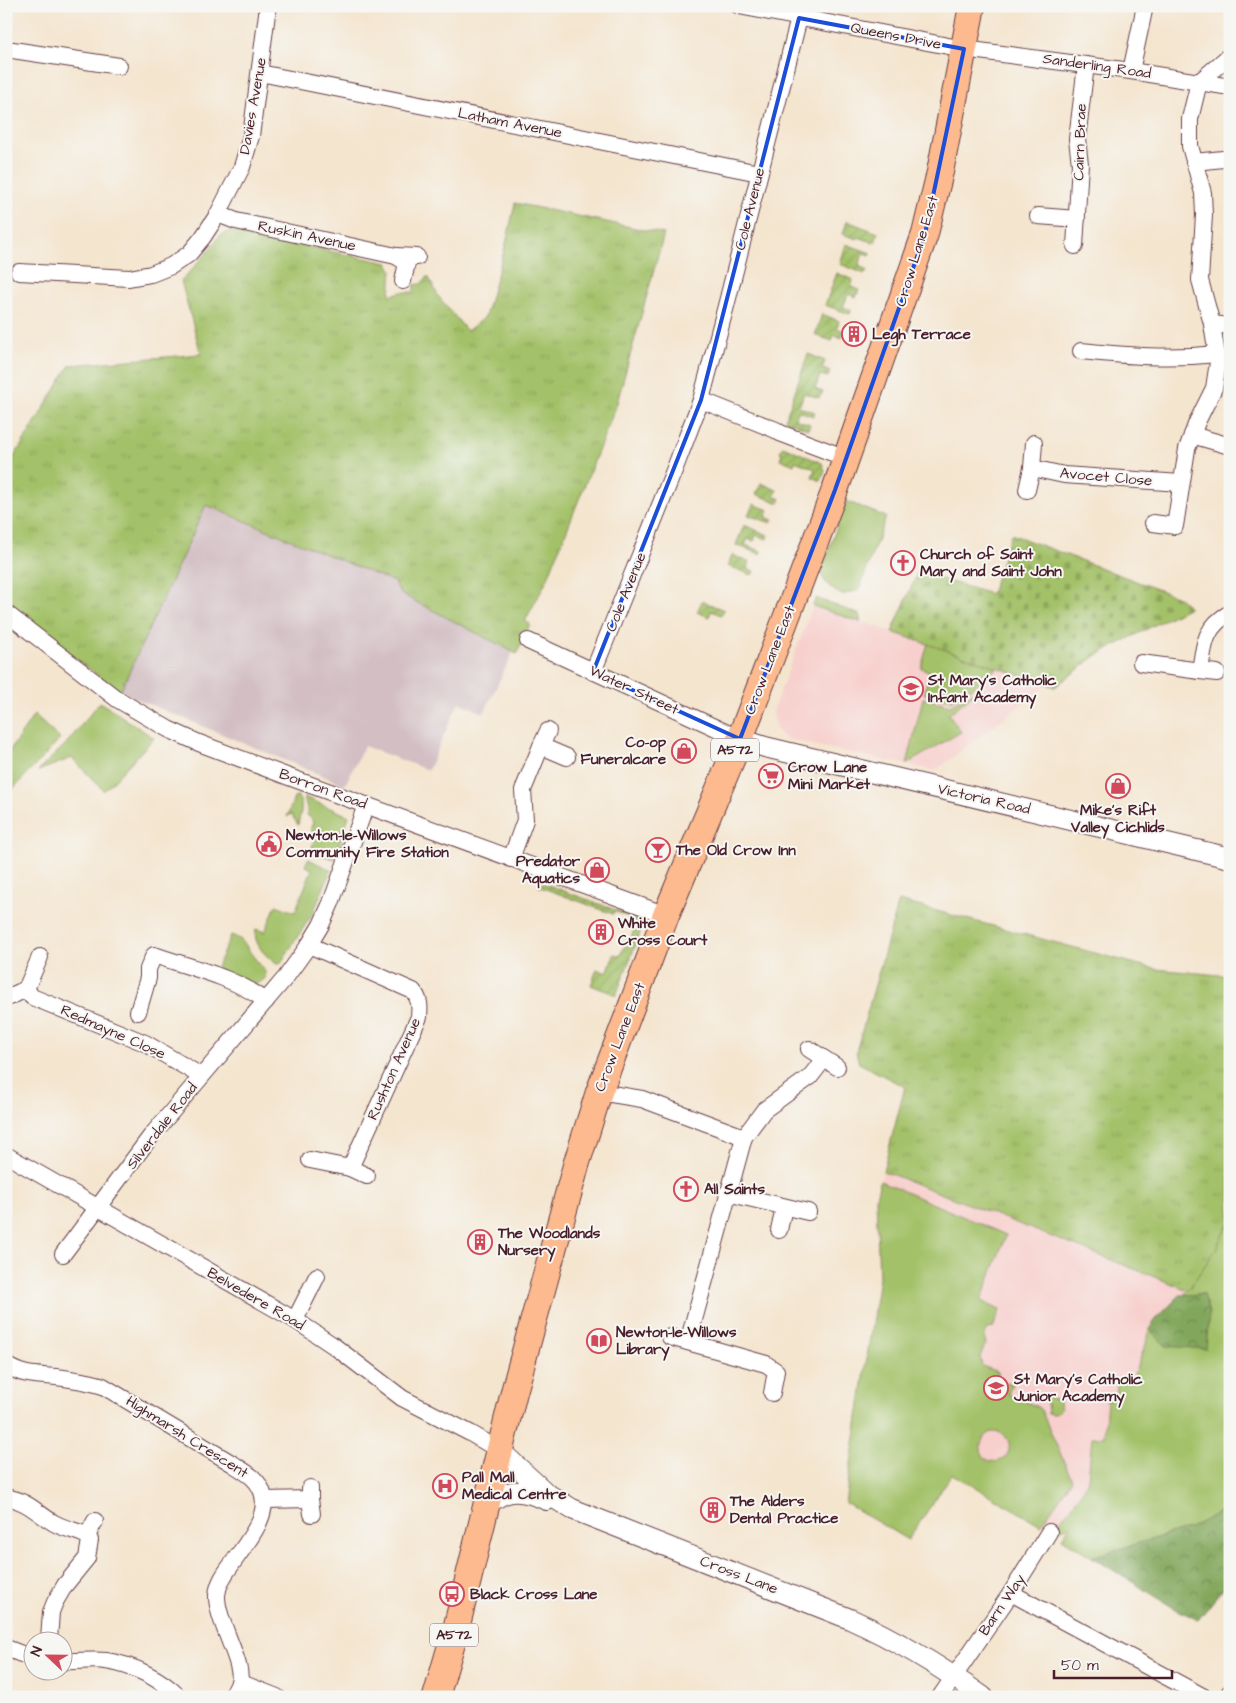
<svg xmlns="http://www.w3.org/2000/svg" width="1236" height="1703" viewBox="0 0 1236 1703" font-family="'Architects Daughter',sans-serif">
<style>
.built{fill:#f7d0cd}
.industrial{fill:#d2bec3}
.grass{fill:#a3c168;stroke:#76704a;fill-rule:evenodd}
.forest{fill:url(#forest-crowns);stroke:#666344}
.cemetery{fill:url(#cemetery-stones);stroke:#76704a}
.park{fill:url(#park-tufts);stroke:#76704a}
.garden{fill:url(#garden-furrows);stroke:#76704a}
.lines{fill:none;stroke-linecap:round;stroke-linejoin:round}
.minor-casing{stroke:#643d44;stroke-width:18}
.tertiary-casing{stroke:#643d44;stroke-width:22}
.primary-casing{stroke:#643d44;stroke-width:28}
.minor{stroke:#fff;stroke-width:16}
.tertiary{stroke:#fff;stroke-width:20}
.primary{stroke:#fcba8e;stroke-width:26}
.marked{fill:none;stroke:#1d4ed8;stroke-width:4;stroke-linejoin:round}
.labels{text-anchor:middle;dominant-baseline:central;stroke-width:4;stroke-linejoin:round;paint-order:stroke}
.shield{fill:#f6f6f2;stroke:#7e6067;stroke-width:1}
.shield-label{font-size:14px;font-weight:bold;fill:#4a1f2b}
.street-label{font-size:15px;fill:#4a1f2b;stroke:#f6f6f2}
.poi-label{font-size:15px;font-weight:bold;fill:#4a1f2b;stroke:#f6f6f2;text-anchor:start}
</style>
<defs>
<pattern id="forest-crowns" width="20" height="18" patternUnits="userSpaceOnUse" patternTransform="scale(1.25)"><rect width="20" height="18" fill="#82a75c"/><path d="M2 6a3 3 0 1 1 6 0M12 15a3 3 0 1 1 6 0" fill="none" stroke="#6c874c"/></pattern>
<pattern id="cemetery-stones" width="16" height="16" patternUnits="userSpaceOnUse" patternTransform="scale(1.25)"><rect width="16" height="16" fill="#a3c168"/><path d="M2 7V4a2 2 0 0 1 4 0v3zM10 15v-3a2 2 0 0 1 4 0v3z" fill="#8ea55a"/></pattern>
<pattern id="park-tufts" width="24" height="20" patternUnits="userSpaceOnUse" patternTransform="scale(1.25)"><rect width="24" height="20" fill="#a3c168"/><path d="M3 7l-1-3M5 7V3M7 7l1-3M15 17l-1-3M17 17v-4M19 17l1-3" fill="none" stroke="#8ea55a"/></pattern>
<pattern id="garden-furrows" width="10" height="10" patternUnits="userSpaceOnUse" patternTransform="scale(1.25)"><rect width="10" height="10" fill="#a3c168"/><path d="M-1 1l2-2M0 10L10 0M9 11l2-2" fill="none" stroke="#8ea55a"/></pattern>
</defs>
<rect width="100%" height="100%" fill="#f6f6f2"/>
<filter id="ink" filterUnits="userSpaceOnUse"><feTurbulence type="fractalNoise" baseFrequency=".02" numOctaves="2"/><feDisplacementMap in="SourceGraphic" scale="10" xChannelSelector="R" yChannelSelector="G"/><feConvolveMatrix kernelMatrix="1 2 1 2 8 2 1 2 1" color-interpolation-filters="sRGB"/></filter>
<filter id="wash" filterUnits="userSpaceOnUse"><feTurbulence type="fractalNoise" baseFrequency=".0096" numOctaves="4" result="noise"/><feDisplacementMap in="SourceGraphic" scale="20" xChannelSelector="R" yChannelSelector="G"/><feGaussianBlur stdDeviation="1.12" result="paint"/><feColorMatrix in="noise" values="0 0 0 0 0 0 0 0 0 0 0 0 0 0 0 0 0 1.4 0 .05"/><feComposite in="paint" operator="in"/></filter>
<g filter="url(#wash)">
<rect width="100%" height="100%" fill="#f4e5cf"/>
<g class="built">
<path d="M813,606L893,632L1048,684L935,771L786,739L783,737L776,728L773,715V710Z"/>
<path d="M883,1171L1188,1290L1159,1322L1071,1525L1066,1529L1052,1532L952,1474L908,1540L845,1503L879,1278L876,1197Z"/>
</g>
<path class="industrial" d="M205,505L394,582L401,594L517,654L513,652L484,713L459,702L428,770L364,746L345,785L120,692Z"/>
<g class="grass">
<path d="M846,501L886,517L859,590L842,595C833,590 823,583 821,572Z"/>
<path d="M816,598L860,615V622L813,606Z"/>
<path d="M928,643L998,667L972,688L951,700L924,694L929,671L921,668Z"/>
<path d="M972,693L973,694L949,714L961,732L907,764L923,698L950,705Z"/>
<path d="M100,702L154,738L104,791L72,758L38,771L66,744Z"/>
<path d="M34,715L60,739L11,791L6,787V756Z"/>
<path d="M297,795C305,808 300,812 298,825L291,814L287,817L294,798Z"/>
<path d="M304,797L349,816L334,859L311,851L316,834L312,832L311,827L313,822L311,818L307,815V809Z"/>
<path d="M308,859L331,870L313,913L280,964H277C266,957 252,943 256,929L265,932L276,905L295,912L312,869L305,866Z"/>
<path d="M231,935C247,941 244,945 253,956C261,967 276,978 255,984L216,969Z"/>
<path d="M880,1181L1006,1235L981,1301L1000,1310L993,1328L988,1329L984,1337L986,1343L980,1357L982,1366L998,1372L999,1381L1012,1385L1008,1394L1036,1406L1041,1410L1072,1480L1041,1525L952,1474L908,1540L845,1503L879,1278L876,1197ZM992,1432C1020,1431 1011,1472 986,1459C977,1449 980,1437 992,1432Z"/>
<path d="M1227,1225H1230V1507L1190,1528L1092,1557L1062,1538L1070,1526L1052,1532L1081,1493L1088,1480L1092,1437H1104L1107,1400H1116L1117,1383L1108,1379L1109,1377L1130,1384L1148,1339L1149,1329L1166,1346L1204,1294L1184,1295L1216,1249Z"/>
<path d="M1044,1395L1058,1401L1061,1409L1054,1414L1048,1413L1047,1403L1042,1400Z"/>
</g>
<g class="forest">
<path d="M1204,1294L1209,1314L1206,1349L1166,1346L1149,1329L1157,1318L1180,1295Z"/>
<path d="M1230,1507V1580L1198,1620L1174,1608L1092,1557L1190,1528Z"/>
</g>
<path class="cemetery" d="M1011,534L1178,597L1189,607L1097,655L1055,687L892,632L918,572L991,594Z"/>
<g class="park">
<path d="M515,203L664,234L616,406L547,580L525,621L530,624L517,654L401,594L394,582L206,505L120,692L52,641L6,604V452L14,457L70,365L201,354L181,281L206,254L220,235L231,231L388,263L392,270L390,296L400,292H414V285L421,284L428,276L438,296L467,331L485,317L506,244Z"/>
<path d="M899,901L1155,969L1230,976V1219L1216,1249L1188,1290L883,1171L905,1087L859,1063L856,1052Z"/>
</g>
<g class="garden">
<path d="M847,221L878,233L875,243L858,237L857,239L843,234Z"/>
<path d="M846,244L871,253L870,255L863,253L859,266L867,270L865,274L840,264Z"/>
<path d="M837,273L853,280L851,287L859,290L856,297L848,294L843,307L851,310L850,314L825,305Z"/>
<path d="M822,314L839,321L837,328L844,331L842,338L834,335L832,341L815,335Z"/>
<path d="M808,354L825,361L822,369L830,371L828,377L820,375L815,389L823,392L819,398L804,393L799,407L815,412L813,416L798,411L795,419L810,424L808,429L785,420Z"/>
<path d="M783,446L822,463L825,471L821,481L812,477L815,469L795,461L794,465L780,459L782,453L780,452Z"/>
<path d="M761,483L777,490L774,496L781,499L779,503L756,494Z"/>
<path d="M753,504L769,510L766,517L773,520L771,523L748,515Z"/>
<path d="M744,525L768,535L767,539L756,535L754,541L748,539L745,545L761,551L760,554L736,545Z"/>
<path d="M732,555L750,562L747,569L754,571L752,575L728,566Z"/>
<path d="M702,601L724,610L721,615L711,611L709,617L697,612Z"/>
<path d="M540,882L637,918C641,924 641,929 639,936L616,995L591,985L597,969L607,973L614,954L620,956L627,940H630L636,925L632,918L614,911L613,914L538,886Z"/>
</g>
</g>
<g filter="url(#ink)">
<g class="lines">
<defs>
<g id="minor">
<path d="M739,6L964,49L1131,71L1230,87"/>
<path d="M6,49L119,66"/>
<path d="M1131,71L1145,6"/>
<path d="M260,73L759,173"/>
<path d="M1194,162L1223,159L1230,161"/>
<path d="M218,214L236,221L396,256L417,257"/>
<path d="M1038,216L1077,219"/>
<path d="M1075,246L1080,164L1077,139L1086,65"/>
<path d="M396,256L407,263L403,281"/>
<path d="M19,272L129,278L151,274L171,266L189,254L203,237L218,214L242,167L251,136L268,6"/>
<path d="M1212,324L1230,326"/>
<path d="M1081,351C1129,356 1169,359 1217,354"/>
<path d="M701,400L776,430L780,433L846,458"/>
<path d="M1192,435L1230,446"/>
<path d="M1032,468L1034,443"/>
<path d="M1027,490L1032,468L1064,475L1181,483"/>
<path d="M1153,523L1175,526L1187,449L1197,422L1214,388L1218,362L1212,324L1200,280L1204,215L1203,193L1190,146V119L1199,82L1230,55"/>
<path d="M6,613L117,699L168,729L199,743L289,777L666,915"/>
<path d="M528,641L740,739"/>
<path d="M1141,663L1200,671"/>
<path d="M593,672L675,468L701,400L726,306L799,18"/>
<path d="M1217,673L1200,671C1204,646 1204,627 1230,613"/>
<path d="M541,746L548,731"/>
<path d="M511,859L525,820L523,790L541,746L567,757"/>
<path d="M309,945L413,991C420,999 420,1006 419,1017L350,1168L310,1160"/>
<path d="M26,989L32,997L145,1043L201,1076"/>
<path d="M7,998L26,989L40,957"/>
<path d="M138,1012L148,978V969L154,955C192,968 234,977 266,1001"/>
<path d="M809,1049L837,1067"/>
<path d="M599,1092L642,1099L744,1137L688,1342"/>
<path d="M744,1137L764,1110L810,1077L824,1059"/>
<path d="M6,1155L295,1320L334,1346L402,1398L470,1433L499,1450"/>
<path d="M350,1168L367,1176"/>
<path d="M727,1193L808,1212"/>
<path d="M779,1230L784,1207"/>
<path d="M63,1254L151,1136L286,977L309,945L321,925L331,903L366,805"/>
<path d="M295,1320L317,1276"/>
<path d="M670,1337L766,1364L776,1371L772,1393"/>
<path d="M6,1365C22,1376 37,1375 56,1377C72,1379 88,1381 103,1386L233,1464C239,1468 246,1472 252,1477C282,1504 248,1540 232,1564C225,1573 218,1583 217,1595C216,1621 245,1664 239,1683C237,1688 234,1693 231,1697"/>
<path d="M6,1497C30,1502 35,1512 54,1523C64,1529 76,1530 87,1536"/>
<path d="M310,1499L312,1514"/>
<path d="M265,1500L310,1499V1488"/>
<path d="M1011,1593L1204,1697"/>
<path d="M49,1640L51,1612L55,1602L65,1585L87,1558L90,1540L87,1536L95,1521"/>
<path d="M6,1648L32,1658"/>
<path d="M62,1661C77,1662 92,1659 106,1661C133,1665 160,1678 179,1697"/>
<path d="M239,1682L277,1697"/>
<path d="M940,1697L1011,1593L1049,1532"/>
<path d="M1227,1697L1230,1692"/>
</g>
<g id="tertiary">
<path d="M740,739L765,747L1230,858"/>
<path d="M499,1450L546,1493L572,1509L850,1619C897,1640 941,1667 983,1697"/>
<path d="M485,1507C506,1487 521,1489 547,1500"/>
</g>
<path id="primary" d="M436,1697L457,1625L514,1392L577,1162L599,1092L666,915L740,739L835,490L925,234L940,172L972,6"/>
</defs>
<use href="#minor" class="minor-casing"/>
<use href="#tertiary" class="tertiary-casing"/>
<use href="#primary" class="primary-casing"/>
<use href="#minor" class="minor"/>
<use href="#tertiary" class="tertiary"/>
<use href="#primary" class="primary"/>
</g>
</g>
<path class="marked" d="M799,18L964,49L925,234L835,490L740,739L593,672L701,400Z"/>
<defs>
<symbol id="building-ring" viewBox="-11 -11 22 22"><circle r="9.5" fill="#f6f6f2" stroke="#d1495b" stroke-width="1.5"/><path d="M-4-6H4V6H1V3H-1V6H-4ZM-2.5-4.3h1.7v1.8h-1.7ZM.8-4.3h1.7v1.8H.8ZM-2.5-1h1.7V.8h-1.7ZM.8-1h1.7V.8H.8Z" fill="#d1495b"/></symbol>
<symbol id="church-ring" viewBox="-11 -11 22 22"><circle r="9.5" fill="#f6f6f2" stroke="#d1495b" stroke-width="1.5"/><path d="M-1.2-6h2.4v3.5h3.3v2.4h-3.3V6h-2.4V-.1h-3.3v-2.4h3.3Z" fill="#d1495b"/></symbol>
<symbol id="school-ring" viewBox="-11 -11 22 22"><circle r="9.5" fill="#f6f6f2" stroke="#d1495b" stroke-width="1.5"/><path d="M0-5L7-2L0 1L-7-2ZM-4 1L0 2.5L4 1V4Q0 6-4 4Z" fill="#d1495b"/></symbol>
<symbol id="shop-ring" viewBox="-11 -11 22 22"><circle r="9.5" fill="#f6f6f2" stroke="#d1495b" stroke-width="1.5"/><path d="M-5-2.5h2.3a2.7 3.5 0 0 1 5.4 0H5L5.5 6h-11ZM-1.5-2.5h3a1.5 2.3 0 0 0-3 0Z" fill="#d1495b"/></symbol>
<symbol id="supermarket-ring" viewBox="-11 -11 22 22"><circle r="9.5" fill="#f6f6f2" stroke="#d1495b" stroke-width="1.5"/><path d="M-6-5.5h2.5l.6 2H6L4.5 2H-2.5L-4.4-4H-6ZM-1.5 3.2a1.3 1.3 0 1 0 .1 0ZM3 3.2a1.3 1.3 0 1 0 .1 0Z" fill="#d1495b"/></symbol>
<symbol id="civic-ring" viewBox="-11 -11 22 22"><circle r="9.5" fill="#f6f6f2" stroke="#d1495b" stroke-width="1.5"/><path d="M-.6-6.5H3V-4.5H.6V-3L4-1V1h2V6H-6V1h2V-1L-.6-3ZM-1.2 2.5V6h2.4V2.5Z" fill="#d1495b"/></symbol>
<symbol id="bar-ring" viewBox="-11 -11 22 22"><circle r="9.5" fill="#f6f6f2" stroke="#d1495b" stroke-width="1.5"/><path d="M-6-5H6L.8 .8V4.5H3.5V6h-7V4.5H-.8V.8Z" fill="#d1495b"/></symbol>
<symbol id="library-ring" viewBox="-11 -11 22 22"><circle r="9.5" fill="#f6f6f2" stroke="#d1495b" stroke-width="1.5"/><path d="M-6-4Q-3-5.5-.7-3.5V5Q-3 3-6 4ZM6-4Q3-5.5 .7-3.5V5Q3 3 6 4Z" fill="#d1495b"/></symbol>
<symbol id="hospital-ring" viewBox="-11 -11 22 22"><circle r="9.5" fill="#f6f6f2" stroke="#d1495b" stroke-width="1.5"/><path d="M-5-5h3v3.5h4V-5h3V5h-3V1.5h-4V5h-3Z" fill="#d1495b"/></symbol>
<symbol id="bus-ring" viewBox="-11 -11 22 22"><circle r="9.5" fill="#f6f6f2" stroke="#d1495b" stroke-width="1.5"/><path d="M-5-6H5V4H4V6H2V4H-2V6H-4V4H-5ZM-3.5-4V0h7V-4ZM-3.5 1.2v1.5H-2V1.2ZM2 1.2v1.5H3.5V1.2Z" fill="#d1495b"/></symbol>
</defs>
<g fill-rule="evenodd">
<use href="#building-ring" x="840" y="320" width="28" height="28"/>
<use href="#church-ring" x="889" y="549" width="28" height="28"/>
<use href="#school-ring" x="897" y="675" width="28" height="28"/>
<use href="#shop-ring" x="670" y="737" width="28" height="28"/>
<use href="#supermarket-ring" x="757" y="762" width="28" height="28"/>
<use href="#shop-ring" x="1104" y="772" width="28" height="28"/>
<use href="#civic-ring" x="255" y="830" width="28" height="28"/>
<use href="#bar-ring" x="644" y="836" width="28" height="28"/>
<use href="#shop-ring" x="583" y="856" width="28" height="28"/>
<use href="#building-ring" x="587" y="918" width="28" height="28"/>
<use href="#church-ring" x="672" y="1175" width="28" height="28"/>
<use href="#building-ring" x="466" y="1228" width="28" height="28"/>
<use href="#library-ring" x="585" y="1327" width="28" height="28"/>
<use href="#school-ring" x="982" y="1374" width="28" height="28"/>
<use href="#hospital-ring" x="431" y="1472" width="28" height="28"/>
<use href="#building-ring" x="699" y="1496" width="28" height="28"/>
<use href="#bus-ring" x="438" y="1580" width="28" height="28"/>
</g>
<g class="labels">
<g class="shield">
<rect x="711" y="738.5" width="48" height="23" rx="4"/>
<rect x="430" y="1623.5" width="48" height="23" rx="4"/>
</g>
<g class="shield-label">
<text x="735" y="750">A572</text>
<text x="454" y="1635">A572</text>
</g>
<g class="street-label">
<text transform="translate(896 36) rotate(11)">Queens Drive</text>
<text transform="translate(1097 66) rotate(8)">Sanderling Road</text>
<text transform="translate(253 106) rotate(-80)">Davies Avenue</text>
<text transform="translate(510 123) rotate(11)">Latham Avenue</text>
<text transform="translate(1080 142) rotate(-88)">Cairn Brae</text>
<text transform="translate(750 209) rotate(-76)">Cole Avenue</text>
<text transform="translate(307 236) rotate(12)">Ruskin Avenue</text>
<text transform="translate(917 251) rotate(-73)">Crow Lane East</text>
<text transform="translate(1106 477) rotate(5)">Avocet Close</text>
<text transform="translate(626 592) rotate(-68)">Cole Avenue</text>
<text transform="translate(770 660) rotate(-69)">Crow Lane East</text>
<text transform="translate(634 690) rotate(25)">Water Street</text>
<text transform="translate(323 789) rotate(20)">Borron Road</text>
<text transform="translate(984 799) rotate(13)">Victoria Road</text>
<text transform="translate(113 1032) rotate(24)">Redmayne Close</text>
<text transform="translate(620 1037) rotate(-69)">Crow Lane East</text>
<text transform="translate(394 1069) rotate(-66)">Rushton Avenue</text>
<text transform="translate(162 1126) rotate(-52)">Silverdale Road</text>
<text transform="translate(256 1299) rotate(30)">Belvedere Road</text>
<text transform="translate(187 1437) rotate(32)">Highmarsh Crescent</text>
<text transform="translate(739 1575) rotate(21)">Cross Lane</text>
<text transform="translate(1002 1605) rotate(-56)">Barn Way</text>
</g>
<g class="poi-label">
<text x="872" y="334">Legh Terrace</text>
<text x="920" y="554">Church of Saint<tspan x="920" dy="17">Mary and Saint John</tspan></text>
<text x="928" y="680">St Mary's Catholic<tspan x="928" dy="17">Infant Academy</tspan></text>
<text x="666" y="742" text-anchor="end">Co-op<tspan x="666" dy="17">Funeralcare</tspan></text>
<text x="788" y="767">Crow Lane<tspan x="788" dy="17">Mini Market</tspan></text>
<text x="1118" y="810" text-anchor="middle">Mike's Rift<tspan x="1118" dy="17">Valley Cichlids</tspan></text>
<text x="286" y="835">Newton-le-Willows<tspan x="286" dy="17">Community Fire Station</tspan></text>
<text x="676" y="850">The Old Crow Inn</text>
<text x="580" y="861" text-anchor="end">Predator<tspan x="580" dy="17">Aquatics</tspan></text>
<text x="618" y="923">White<tspan x="618" dy="17">Cross Court</tspan></text>
<text x="704" y="1189">All Saints</text>
<text x="498" y="1233">The Woodlands<tspan x="498" dy="17">Nursery</tspan></text>
<text x="616" y="1332">Newton-le-Willows<tspan x="616" dy="17">Library</tspan></text>
<text x="1014" y="1379">St Mary's Catholic<tspan x="1014" dy="17">Junior Academy</tspan></text>
<text x="462" y="1477">Pall Mall<tspan x="462" dy="17">Medical Centre</tspan></text>
<text x="730" y="1501">The Alders<tspan x="730" dy="17">Dental Practice</tspan></text>
<text x="470" y="1594">Black Cross Lane</text>
</g>
</g>
<rect width="1236" height="1703" fill="none" stroke="#f6f6f2" stroke-width="25"/>
<g transform="translate(48 1656) rotate(292)"><circle r="24" fill="#f6f6f2" stroke="#b1a0a2"/>
<path d="M0-4L9 19L0 12L-9 19Z" fill="#d1495b"/>
<text y="-8" font-size="14" font-weight="bold" text-anchor="middle" fill="#4a1f2b">N</text>
</g>
<path d="M1054 1670v8h118v-8" fill="none" stroke="#4a1f2b" stroke-width="2.5"/>
<text x="1061" y="1670" font-size="15" fill="#4a1f2b" stroke="#f6f6f2" stroke-width="4" paint-order="stroke">50 m</text>
</svg>
